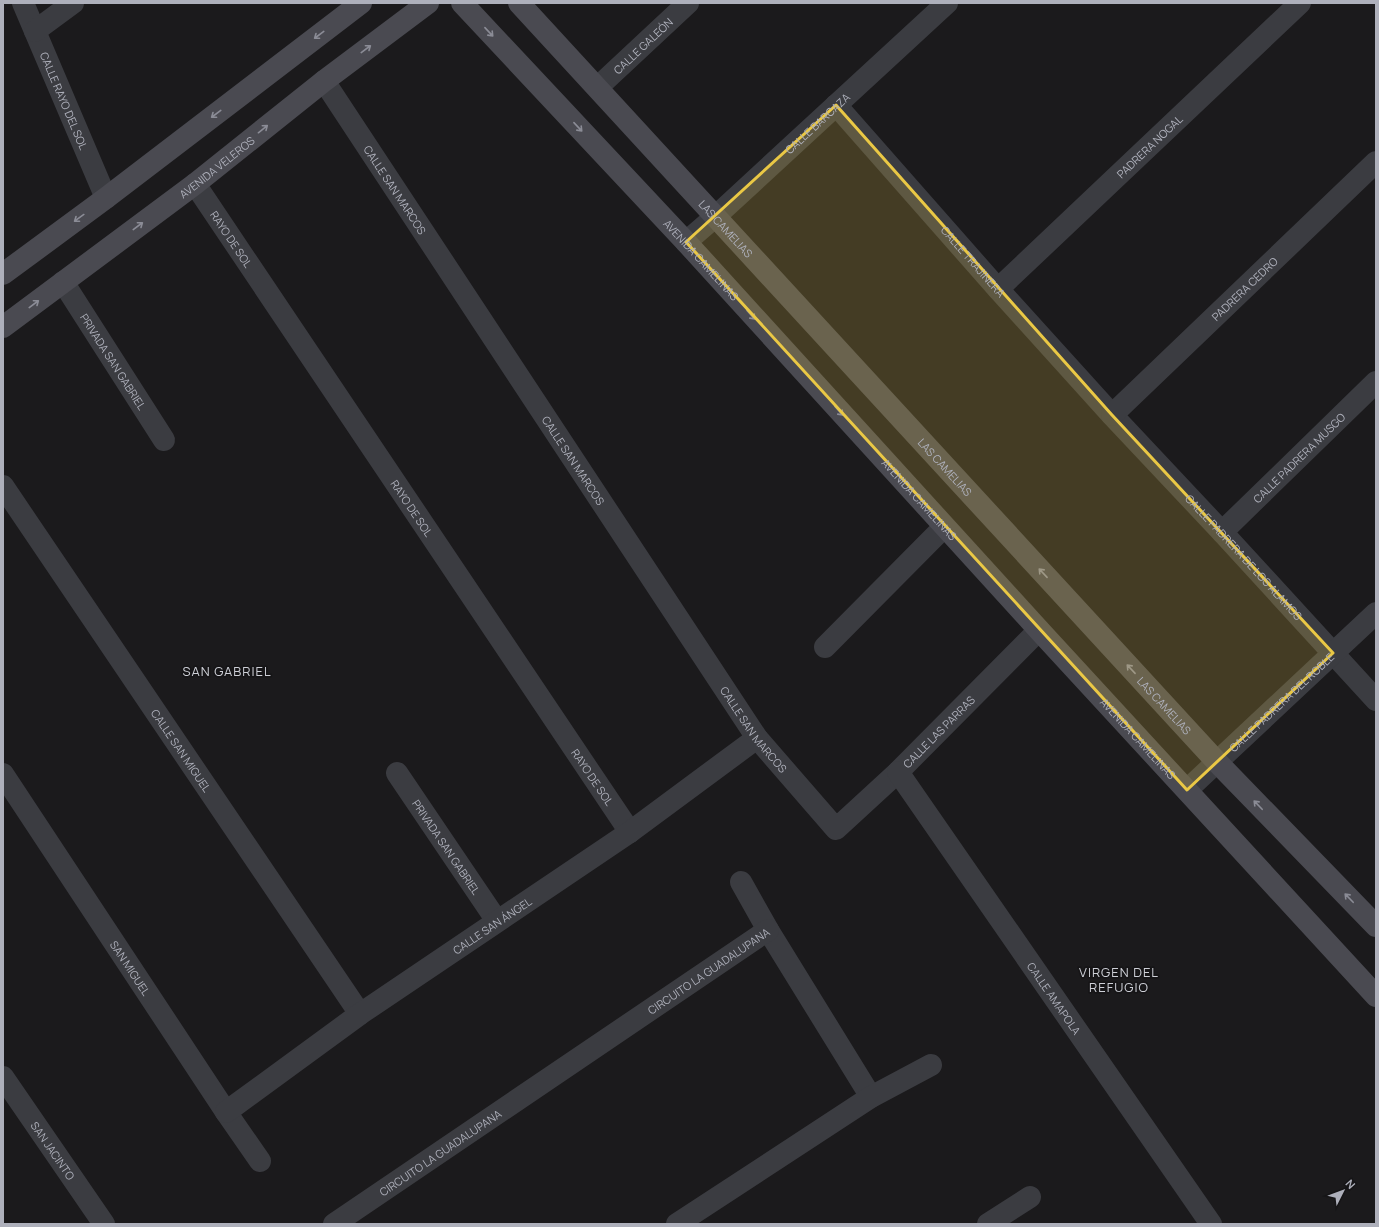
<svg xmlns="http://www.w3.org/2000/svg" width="1379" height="1227" viewBox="0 0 1379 1227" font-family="Manrope,sans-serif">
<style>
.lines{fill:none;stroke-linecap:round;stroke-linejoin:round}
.street{stroke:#3b3c41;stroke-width:22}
.secondary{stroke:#4a4a51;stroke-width:22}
.oneway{stroke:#8b8c96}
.marked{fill:#eac845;fill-opacity:0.2;stroke:#eac845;stroke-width:3;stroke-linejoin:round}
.labels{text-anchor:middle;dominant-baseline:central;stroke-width:3.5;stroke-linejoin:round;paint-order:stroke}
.street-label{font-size:11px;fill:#aeb0bb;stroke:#161517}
.quarter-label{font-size:13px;letter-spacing:1px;fill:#ced0d7;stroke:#161517}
</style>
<rect width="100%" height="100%" fill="#1b1a1c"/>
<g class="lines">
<g class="street">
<path id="s1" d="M23,3L106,198"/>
<path d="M35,31L73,3"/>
<path id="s2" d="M324,81L757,738L836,829L898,772L1039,630"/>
<path id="s3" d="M598,87L688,3"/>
<path id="s4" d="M836,105L998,289L1112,415L1222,532L1376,700"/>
<path id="s5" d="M195,184L630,832"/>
<path id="s6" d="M686,242L716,216L947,3"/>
<path id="s7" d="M63,282L164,440"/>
<path id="s8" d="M998,289L1300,3"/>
<path id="s9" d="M1112,415L1376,162"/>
<path id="s10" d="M3,486L360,1014"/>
<path id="s11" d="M1222,532L1376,382"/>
<path d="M825,647L944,527"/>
<path id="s12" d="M898,772L1211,1224"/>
<path id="s13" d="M397,773L497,921"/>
<path id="s14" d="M3,774L226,1112L260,1161"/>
<path id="s15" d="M1187,790L1376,613"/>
<path d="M741,882L768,930L871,1097"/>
<path id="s16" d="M3,1077L104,1224"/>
<path id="s17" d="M226,1112L360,1014L630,832L757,738"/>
<path id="s18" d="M334,1224L768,930"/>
<path d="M677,1224L871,1097L931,1065"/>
<path d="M988,1224L1030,1197"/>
</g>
<g class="secondary">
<path id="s19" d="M462,3L686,242L1039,630L1376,996"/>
<path id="s20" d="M519,3L1217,762L1376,926"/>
<path d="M3,274L106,198L361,3"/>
<path id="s21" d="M3,327L195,184L324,81L428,3"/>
</g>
</g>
<defs><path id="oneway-shaft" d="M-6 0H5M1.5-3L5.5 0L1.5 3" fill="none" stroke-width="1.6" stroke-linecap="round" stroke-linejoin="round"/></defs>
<g class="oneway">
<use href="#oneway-shaft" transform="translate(489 32) rotate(47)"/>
<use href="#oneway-shaft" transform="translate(319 35) rotate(143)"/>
<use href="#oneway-shaft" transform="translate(366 49) rotate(-37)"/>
<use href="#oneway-shaft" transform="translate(216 114) rotate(143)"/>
<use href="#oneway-shaft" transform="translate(578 127) rotate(47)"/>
<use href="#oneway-shaft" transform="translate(263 129) rotate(-39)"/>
<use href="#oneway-shaft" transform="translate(79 218) rotate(144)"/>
<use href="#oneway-shaft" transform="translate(138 226) rotate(-37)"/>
<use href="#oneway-shaft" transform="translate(34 304) rotate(-37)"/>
<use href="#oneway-shaft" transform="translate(751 315) rotate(48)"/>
<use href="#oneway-shaft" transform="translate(839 411) rotate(48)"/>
<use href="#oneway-shaft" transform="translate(1043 573) rotate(-133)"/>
<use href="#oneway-shaft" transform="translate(1131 669) rotate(-133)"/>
<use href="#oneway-shaft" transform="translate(1258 805) rotate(-134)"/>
<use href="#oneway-shaft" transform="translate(1349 898) rotate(-134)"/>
</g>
<path class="marked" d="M836,105L1112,415L1333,653L1187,790L686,242Z"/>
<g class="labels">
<g class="street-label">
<text stroke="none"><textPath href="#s3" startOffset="61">CALLE GALEÓN</textPath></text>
<text stroke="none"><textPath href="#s1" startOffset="106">CALLE RAYO DEL SOL</textPath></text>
<text stroke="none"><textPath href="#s6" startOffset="177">CALLE BARCAZA</textPath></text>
<text stroke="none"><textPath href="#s8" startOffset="208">PADRERA NOGAL</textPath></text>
<text stroke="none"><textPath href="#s21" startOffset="267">AVENIDA VELEROS</textPath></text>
<text stroke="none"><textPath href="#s2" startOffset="130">CALLE SAN MARCOS</textPath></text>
<text stroke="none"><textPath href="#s20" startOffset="306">LAS CAMELIAS</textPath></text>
<text stroke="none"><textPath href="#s5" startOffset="66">RAYO DE SOL</textPath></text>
<text stroke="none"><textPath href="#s19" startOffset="351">AVENIDA CAMELINAS</textPath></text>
<text stroke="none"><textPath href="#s4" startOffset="208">CALLE TRAJINERA</textPath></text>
<text stroke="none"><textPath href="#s9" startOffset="183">PADRERA CEDRO</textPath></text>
<text stroke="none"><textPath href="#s7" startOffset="94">PRIVADA SAN GABRIEL</textPath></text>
<text stroke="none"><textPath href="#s11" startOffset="107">CALLE PADRERA MUSGO</textPath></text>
<text stroke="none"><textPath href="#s2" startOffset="454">CALLE SAN MARCOS</textPath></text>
<text stroke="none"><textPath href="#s20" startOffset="630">LAS CAMELIAS</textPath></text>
<text stroke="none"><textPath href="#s19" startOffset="675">AVENIDA CAMELINAS</textPath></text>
<text stroke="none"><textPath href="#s5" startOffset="390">RAYO DE SOL</textPath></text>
<text stroke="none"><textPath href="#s4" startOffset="609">CALLE PADRERA DE LOS ALAMOS</textPath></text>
<text stroke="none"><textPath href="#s15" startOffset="129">CALLE PADRERA DEL ROBLE</textPath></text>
<text stroke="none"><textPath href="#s20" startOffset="954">LAS CAMELIAS</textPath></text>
<text stroke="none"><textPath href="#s2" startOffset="778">CALLE SAN MARCOS</textPath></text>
<text stroke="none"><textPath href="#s2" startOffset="1049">CALLE LAS PARRAS</textPath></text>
<text stroke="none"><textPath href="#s19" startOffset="999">AVENIDA CAMELINAS</textPath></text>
<text stroke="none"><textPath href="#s10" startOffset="319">CALLE SAN MIGUEL</textPath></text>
<text stroke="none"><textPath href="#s5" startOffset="714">RAYO DE SOL</textPath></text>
<text stroke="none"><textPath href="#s13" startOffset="89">PRIVADA SAN GABRIEL</textPath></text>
<text stroke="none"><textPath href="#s17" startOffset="325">CALLE SAN ÁNGEL</textPath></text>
<text stroke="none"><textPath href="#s14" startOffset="232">SAN MIGUEL</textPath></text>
<text stroke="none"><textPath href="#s18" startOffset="452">CIRCUITO LA GUADALUPANA</textPath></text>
<text stroke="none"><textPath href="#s12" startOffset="275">CALLE AMAPOLA</textPath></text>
<text stroke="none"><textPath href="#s16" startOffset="89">SAN JACINTO</textPath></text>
<text stroke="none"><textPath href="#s18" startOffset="128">CIRCUITO LA GUADALUPANA</textPath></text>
</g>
<g class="quarter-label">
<text x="227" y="671">SAN GABRIEL</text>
<text x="1119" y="972">VIRGEN DEL<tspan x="1119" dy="15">REFUGIO</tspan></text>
</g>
</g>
<rect width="1379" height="1227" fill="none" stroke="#aeb0bb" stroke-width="8"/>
<g transform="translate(1343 1191) rotate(48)" stroke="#161517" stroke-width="3" paint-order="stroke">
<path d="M0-3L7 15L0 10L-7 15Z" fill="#aeb0bb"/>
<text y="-6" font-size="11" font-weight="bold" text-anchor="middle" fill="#aeb0bb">N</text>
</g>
</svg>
